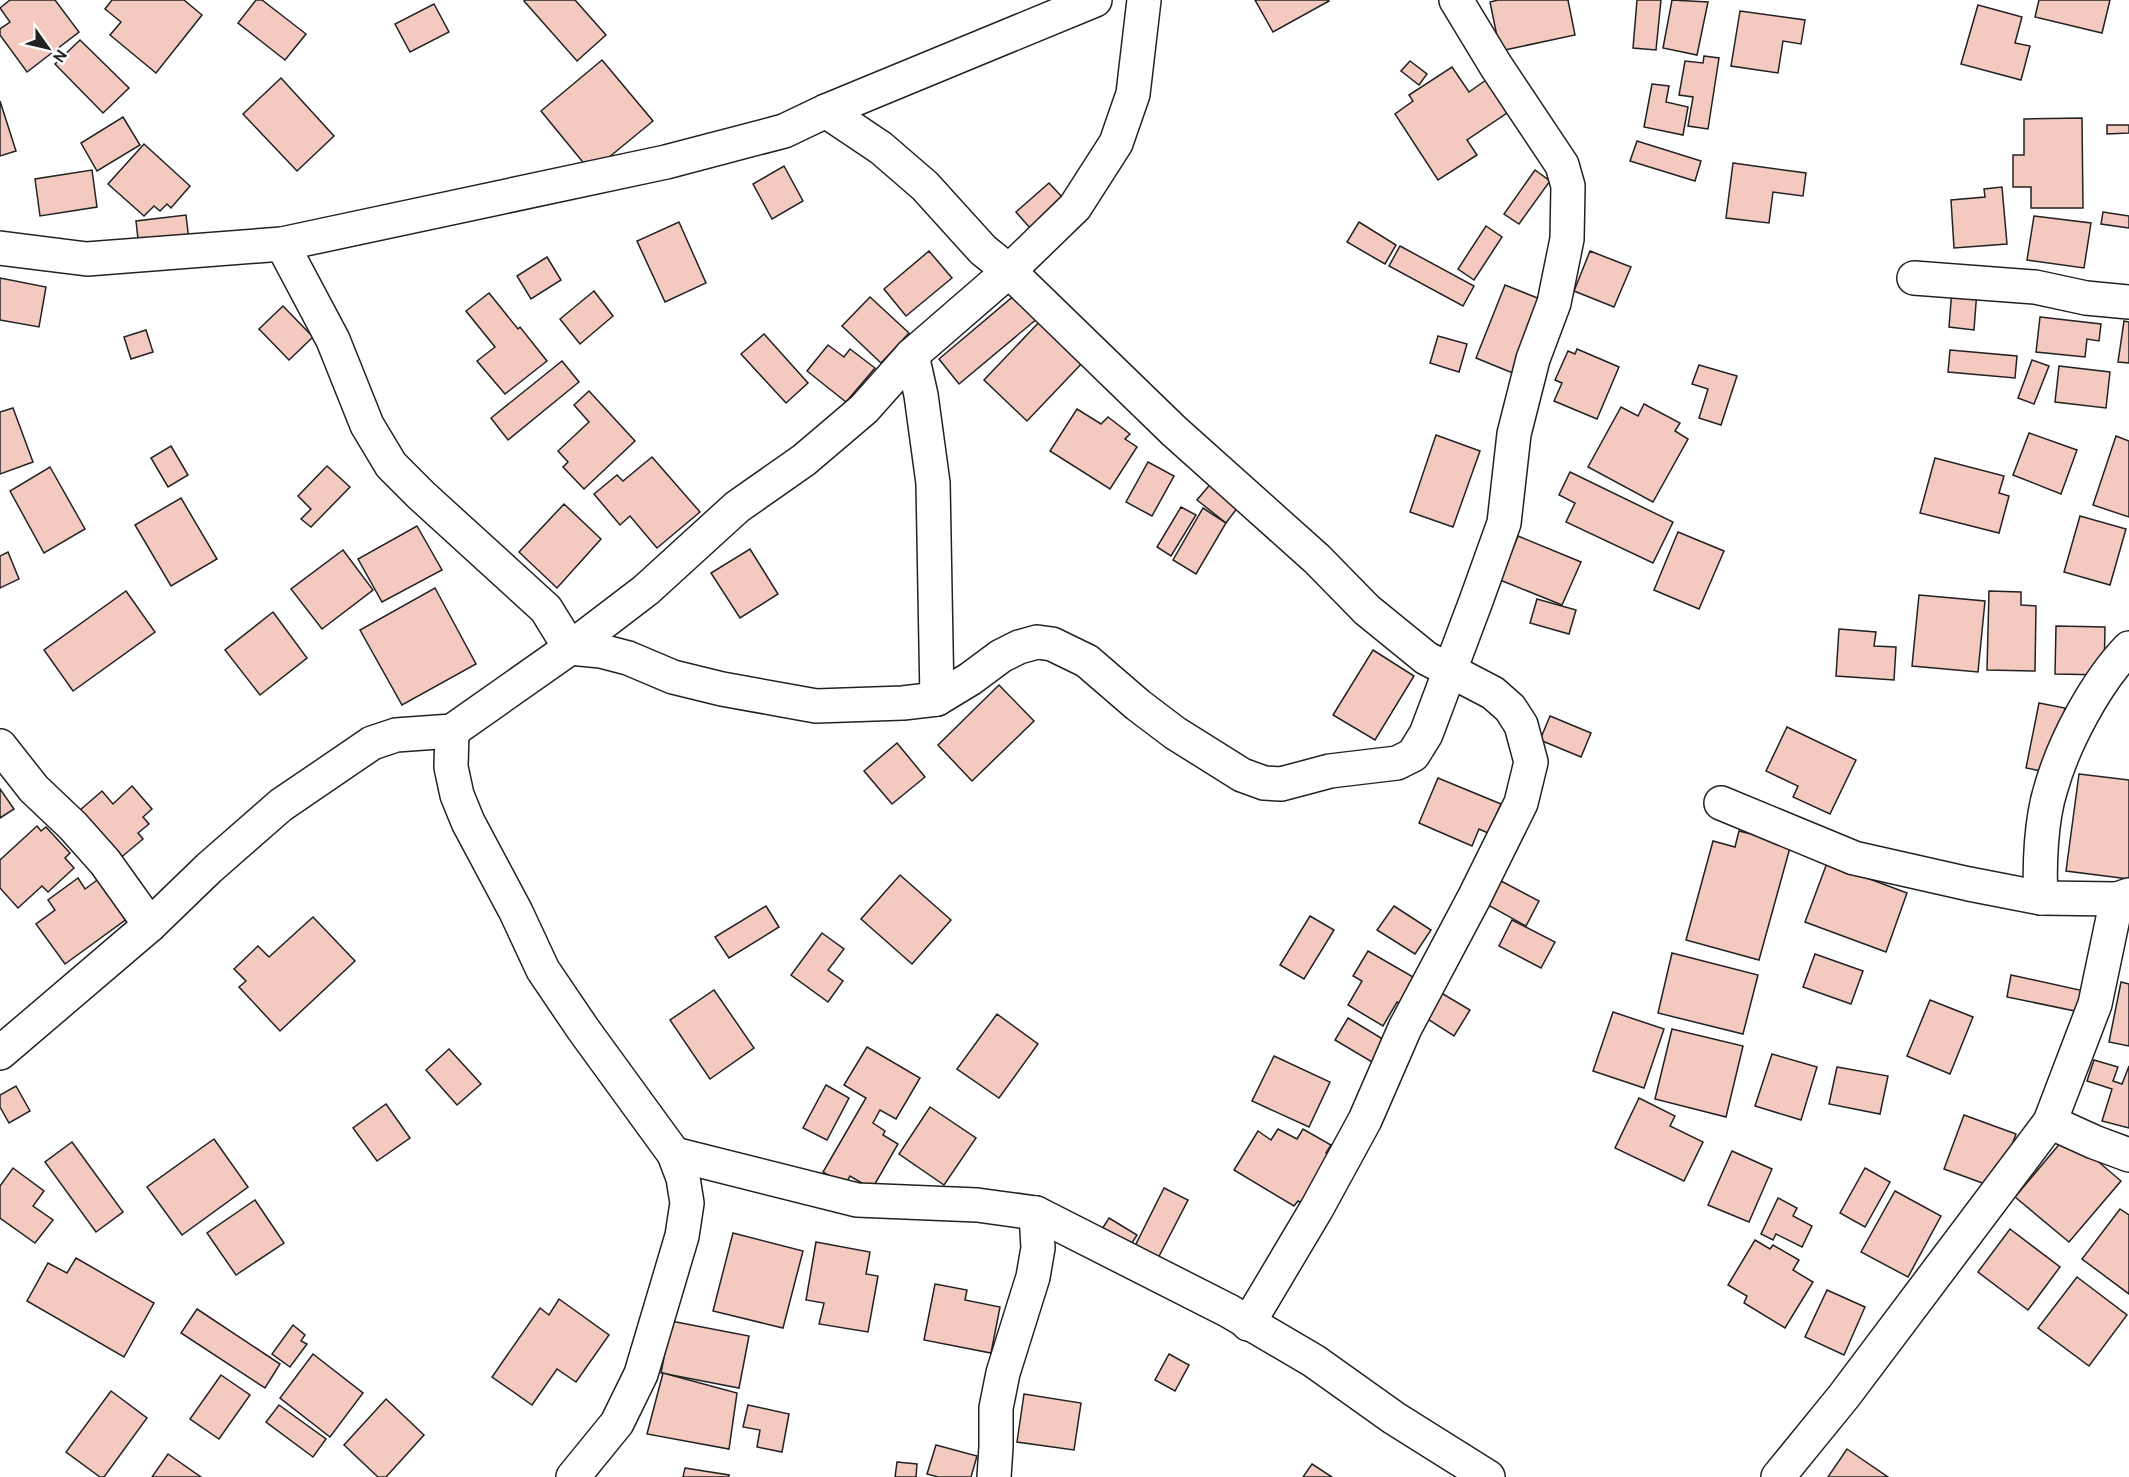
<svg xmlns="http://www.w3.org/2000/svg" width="2129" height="1477" viewBox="0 0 2129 1477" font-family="Cabin,sans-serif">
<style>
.building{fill:#f3c9c0;stroke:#222;stroke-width:1.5}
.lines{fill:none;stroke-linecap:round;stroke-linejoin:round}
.street-casing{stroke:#222;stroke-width:36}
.street{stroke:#fff;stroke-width:33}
</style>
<rect width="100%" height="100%" fill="#fff"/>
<g class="building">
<path d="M10,0H55L79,32L27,72L0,35V29L10,22L0,8Z"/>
<path d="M112,0H184L202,15L156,73L110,35L121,22L105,9Z"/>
<path d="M256,0H262L306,34L285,60L238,23Z"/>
<path d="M525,0H575L606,35L577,61L524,1Z"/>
<path d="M1255,0H1328L1329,1L1273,32Z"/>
<path d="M1498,0H1568L1575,35L1500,51L1490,2Z"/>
<path d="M1637,0H1661L1656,50L1633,48Z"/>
<path d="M1672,0L1708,2L1697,55L1663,48Z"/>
<path d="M2039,0H2110L2102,33L2035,17Z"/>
<path d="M434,4L449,32L410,52L395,24Z"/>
<path d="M1978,5L2022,17L2015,43L2030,46L2021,80L1961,64Z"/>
<path d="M1740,11L1805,20L1801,44L1783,41L1778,73L1731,66Z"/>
<path d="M80,40L129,88L103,113L55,64Z"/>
<path d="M1704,56L1719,58L1708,129L1688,126L1693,97L1679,95L1685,61L1703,63Z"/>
<path d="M602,60L653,121L591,172L541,111Z"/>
<path d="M1410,61L1427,74L1419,85L1401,71Z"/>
<path d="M1452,67L1469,92L1486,80L1507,113L1467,140L1477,155L1438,180L1395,114L1413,101L1409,95Z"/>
<path d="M281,78L334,136L297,171L243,114Z"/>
<path d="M1652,84L1669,86L1666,102L1688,107L1683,135L1644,127Z"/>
<path d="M0,101L16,151L0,156Z"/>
<path d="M123,117L140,145L97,171L81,143Z"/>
<path d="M2082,118L2083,208H2031V187H2013V155H2024V119Z"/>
<path d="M2107,125H2129V133L2107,134Z"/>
<path d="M1637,141L1701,161L1695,181L1630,161Z"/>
<path d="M144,144L190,186L171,208L167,204L160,211L154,206L144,216L108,184Z"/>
<path d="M1733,163L1806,173L1803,196L1773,192L1769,223L1726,218Z"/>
<path d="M784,166L803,201L772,219L753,184Z"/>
<path d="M92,170L97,207L40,216L35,179Z"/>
<path d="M1535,170L1550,181L1519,224L1504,214Z"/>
<path d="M1049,183L1063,198L1030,228L1016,212Z"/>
<path d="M2002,187L2007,244L1954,248L1951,200L1985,197L1984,189Z"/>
<path d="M2103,212L2129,216V228L2101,224Z"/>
<path d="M186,215L189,241L139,248L136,221Z"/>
<path d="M2034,216L2091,223L2084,268L2027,260Z"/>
<path d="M679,222L706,283L665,302L637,241Z"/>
<path d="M1359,222L1396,245L1385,264L1347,242Z"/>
<path d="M1486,226L1502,237L1474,280L1458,269Z"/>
<path d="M1400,246L1474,286L1463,306L1389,266Z"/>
<path d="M929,251L952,278L906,316L884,289Z"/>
<path d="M1590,251L1631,267L1614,307L1574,291Z"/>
<path d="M547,257L561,280L531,299L517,276Z"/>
<path d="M0,278L46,287L39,327L0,320Z"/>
<path d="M1505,285L1550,303L1520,376L1476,358Z"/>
<path d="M1023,288L1044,313L959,384L939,359Z"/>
<path d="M1952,289L1977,290L1974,330L1949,327Z"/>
<path d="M594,291L613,316L580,344L560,319Z"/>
<path d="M489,293L518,329L520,327L547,361L505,394L477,361L495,347L466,311Z"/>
<path d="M870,297L909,333L881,363L842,326Z"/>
<path d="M283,306L313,337L289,360L259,329Z"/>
<path d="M2040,317L2101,324L2099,341L2087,339L2085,357L2036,352Z"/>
<path d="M1042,319L1085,360L1027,421L984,380Z"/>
<path d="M2124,321L2129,322V363L2118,362Z"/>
<path d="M146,330L153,352L131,359L124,337Z"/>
<path d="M764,334L808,383L786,403L741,354Z"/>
<path d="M1438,336L1467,344L1459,372L1430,363Z"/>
<path d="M828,345L844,357L850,349L875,368L846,402L807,371Z"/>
<path d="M1577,349L1619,367L1597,419L1554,401L1562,383L1555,380L1568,351L1575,354Z"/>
<path d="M1950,350L2017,356L2015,378L1948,372Z"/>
<path d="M2032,360L2049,366L2034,404L2018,398Z"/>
<path d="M562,361L579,382L508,440L491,418Z"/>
<path d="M1699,365L1737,376L1721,425L1699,418L1708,389L1692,384Z"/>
<path d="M2059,366L2110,372L2106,408L2055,402Z"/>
<path d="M589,391L635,441L584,489L563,467L568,462L558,451L589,422L574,405Z"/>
<path d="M1644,404L1680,423L1675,431L1688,439L1653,502L1588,467L1621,407L1638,416Z"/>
<path d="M13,408L33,462L0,474V412Z"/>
<path d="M1077,409L1101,424L1108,417L1130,434L1125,439L1137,447L1110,489L1050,451Z"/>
<path d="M2029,433L2077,450L2061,494L2013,475Z"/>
<path d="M1436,435L1480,451L1453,527L1410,512Z"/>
<path d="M2116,436L2129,441V517L2093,505Z"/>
<path d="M171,446L188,475L168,487L151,458Z"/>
<path d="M652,457L700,512L657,548L630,516L620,525L594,494L617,475L623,481Z"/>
<path d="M1935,458L2004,476L1999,493L2009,496L1999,533L1920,513Z"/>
<path d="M1148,462L1174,476L1152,516L1126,502Z"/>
<path d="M327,466L350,487L311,527L301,519L311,509L298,496Z"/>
<path d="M50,467L85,529L44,553L10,491Z"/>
<path d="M1570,472L1673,522L1653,563L1566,522L1575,503L1559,495Z"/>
<path d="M1213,481L1241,503L1226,523L1197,500Z"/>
<path d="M181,498L217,559L171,586L135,525Z"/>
<path d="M564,504L601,539L557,588L519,552Z"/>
<path d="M1181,507L1196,515L1171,556L1157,547Z"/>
<path d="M1203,508L1226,523L1196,574L1173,560Z"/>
<path d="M2080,516L2126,529L2110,585L2064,572Z"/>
<path d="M417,526L442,570L382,602L358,559Z"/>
<path d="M1678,532L1724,551L1699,609L1654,590Z"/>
<path d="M1518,536L1581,562L1562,605L1500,580Z"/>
<path d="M750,549L778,594L740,618L711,573Z"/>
<path d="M343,550L373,590L322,629L291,589Z"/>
<path d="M8,552L19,579L0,588V556Z"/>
<path d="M435,588L476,664L402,705L360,630Z"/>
<path d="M126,591L155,632L73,691L44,650Z"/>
<path d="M1989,591L2021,592V605L2036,606L2035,671L1987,670Z"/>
<path d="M1919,595L1985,601L1978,672L1912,666Z"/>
<path d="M1537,599L1576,610L1569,634L1530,623Z"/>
<path d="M273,612L307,658L260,695L225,650Z"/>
<path d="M2056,626L2105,627L2104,675L2055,674Z"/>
<path d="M1839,629L1876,632L1874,646L1896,647L1894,680L1836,676Z"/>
<path d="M1373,650L1414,676L1375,740L1333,715Z"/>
<path d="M999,685L1034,721L972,781L938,745Z"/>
<path d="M2039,703L2065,708L2052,773L2026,768Z"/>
<path d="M1550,716L1591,733L1581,757L1540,740Z"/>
<path d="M1787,727L1856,760L1830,814L1793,797L1798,786L1766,771Z"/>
<path d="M897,743L925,777L892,804L864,771Z"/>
<path d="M2079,774L2129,780V879L2066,871Z"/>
<path d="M1438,778L1501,804L1488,833L1479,829L1472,846L1419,823Z"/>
<path d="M132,786L152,809L143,817L149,824L138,833L143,839L119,859L79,811L102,791L113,804Z"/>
<path d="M0,789L14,809L0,818Z"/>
<path d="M37,826L41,831L46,827L70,853L65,858L74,868L48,892L42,886L18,908L0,888V860Z"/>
<path d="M1739,831L1791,844L1759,960L1686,940L1713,841L1735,847Z"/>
<path d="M1827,863L1907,893L1886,952L1805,922Z"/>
<path d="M900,875L951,920L912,964L861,919Z"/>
<path d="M78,878L85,889L100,878L128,918L65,964L36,924L55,910L48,900Z"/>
<path d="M1501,881L1539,901L1526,926L1488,905Z"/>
<path d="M766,906L779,927L729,958L715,937Z"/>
<path d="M1394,906L1431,930L1415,954L1377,930Z"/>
<path d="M1310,916L1334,930L1304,979L1280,965Z"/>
<path d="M313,917L355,961L280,1031L239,987L246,981L234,969L258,946L269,957Z"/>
<path d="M1512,920L1555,942L1541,968L1499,946Z"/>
<path d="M822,933L844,949L828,970L843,981L828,1002L791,975Z"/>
<path d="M1368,951L1420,981L1405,1006L1397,1002L1383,1026L1348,1005L1362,981L1353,976Z"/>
<path d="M1672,953L1758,975L1743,1034L1658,1013Z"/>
<path d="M1815,954L1863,971L1851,1004L1803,987Z"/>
<path d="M2011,975L2084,991L2080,1012L2007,997Z"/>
<path d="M2121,982L2129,984V1046L2109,1042Z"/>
<path d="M714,990L754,1048L710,1079L670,1020Z"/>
<path d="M1438,991L1470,1010L1454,1036L1423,1016Z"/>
<path d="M1930,1000L1973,1017L1950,1074L1907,1056Z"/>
<path d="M1613,1012L1664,1029L1644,1088L1593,1071Z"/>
<path d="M997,1014L1038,1044L999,1098L957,1069Z"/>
<path d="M1348,1018L1386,1041L1372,1062L1335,1040Z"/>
<path d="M1672,1029L1743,1046L1726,1117L1655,1099Z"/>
<path d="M867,1047L920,1078L896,1119L880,1110L873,1123L885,1131L883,1135L898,1144L872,1189L850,1176L845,1185L823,1172L866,1098L844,1085Z"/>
<path d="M449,1049L481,1084L457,1105L426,1070Z"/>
<path d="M1772,1054L1817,1067L1801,1120L1755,1106Z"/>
<path d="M1274,1056L1330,1082L1309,1127L1252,1101Z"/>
<path d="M2094,1060L2118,1067L2113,1081L2122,1084L2129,1066V1128L2102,1121L2112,1089L2087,1081Z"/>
<path d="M1837,1067L1888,1076L1880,1114L1829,1104Z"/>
<path d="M826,1085L849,1098L827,1140L803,1128Z"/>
<path d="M16,1086L30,1111L9,1123L0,1107V1095Z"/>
<path d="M1639,1098L1675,1116L1670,1126L1703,1142L1684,1181L1615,1148Z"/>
<path d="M386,1104L410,1138L377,1161L353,1128Z"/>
<path d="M930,1107L976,1138L944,1185L899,1154Z"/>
<path d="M1964,1115L2016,1134L1996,1188L1944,1169Z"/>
<path d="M1278,1129L1297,1139L1303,1129L1331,1145L1326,1153L1336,1159L1307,1206L1298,1201L1294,1206L1234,1170L1258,1131L1271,1140Z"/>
<path d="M2067,1135L2121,1181L2069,1242L2015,1197Z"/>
<path d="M214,1139L248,1187L182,1235L147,1187Z"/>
<path d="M72,1142L123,1212L96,1232L45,1162Z"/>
<path d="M1732,1151L1772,1169L1749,1222L1708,1205Z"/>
<path d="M13,1168L44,1191L33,1206L53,1220L35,1243L0,1218V1186Z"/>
<path d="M1865,1168L1890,1182L1865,1227L1840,1213Z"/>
<path d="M1164,1188L1188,1200L1155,1264L1132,1252Z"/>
<path d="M1895,1191L1941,1216L1908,1277L1861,1252Z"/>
<path d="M1778,1198L1797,1208L1793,1216L1812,1226L1802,1247L1776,1234L1773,1240L1761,1234Z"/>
<path d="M255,1200L284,1243L236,1275L207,1233Z"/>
<path d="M2120,1209L2129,1215V1294L2082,1259Z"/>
<path d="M1109,1218L1137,1235L1125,1254L1097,1237Z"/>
<path d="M2010,1229L2060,1267L2028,1310L1978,1272Z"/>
<path d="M733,1233L803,1251L783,1328L713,1311Z"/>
<path d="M1755,1240L1770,1249L1773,1245L1799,1260L1793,1270L1813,1282L1785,1328L1744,1303L1747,1296L1728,1285Z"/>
<path d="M816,1242L870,1252L866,1274L878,1276L868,1332L819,1324L824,1303L806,1300Z"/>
<path d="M76,1258L154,1303L124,1357L27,1301L48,1263L67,1273Z"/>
<path d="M2077,1277L2127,1315L2089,1366L2038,1328Z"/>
<path d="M935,1284L967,1290L965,1300L1000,1307L991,1353L924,1340Z"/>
<path d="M1827,1290L1865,1307L1844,1355L1805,1337Z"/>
<path d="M559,1299L609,1335L576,1382L557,1369L532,1405L492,1377L540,1308L549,1315Z"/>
<path d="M197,1309L280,1364L265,1388L181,1333Z"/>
<path d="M671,1321L749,1336L739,1388L661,1373Z"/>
<path d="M293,1325L305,1335L301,1341L307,1344L290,1367L272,1354Z"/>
<path d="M313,1354L363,1393L330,1437L280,1398Z"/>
<path d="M1169,1354L1189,1365L1175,1391L1155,1380Z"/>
<path d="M663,1373L737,1393L729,1449L647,1434Z"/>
<path d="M221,1375L250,1395L219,1439L190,1419Z"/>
<path d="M111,1391L147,1418L104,1477H100L66,1452Z"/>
<path d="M1024,1394L1081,1403L1074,1450L1017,1442Z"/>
<path d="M386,1399L424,1435L386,1477H378L344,1445Z"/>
<path d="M279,1405L326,1439L313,1457L266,1422Z"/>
<path d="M748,1405L789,1414L782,1452L757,1447L760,1430L743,1427Z"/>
<path d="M936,1445L977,1456L971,1477H938L927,1474Z"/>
<path d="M1847,1449L1888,1477H1828Z"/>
<path d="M168,1454L201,1477H152Z"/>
<path d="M897,1462L917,1464L916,1477H895Z"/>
<path d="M1312,1464L1332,1477H1303Z"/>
<path d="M685,1468L729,1475V1477H683Z"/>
</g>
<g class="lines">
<defs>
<g id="street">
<path d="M826,111L881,148L925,186L983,250L1009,271L1174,431L1317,559L1367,610L1426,658L1493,693L1510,708L1521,725L1531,762L1521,803L1474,898L1405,1028L1365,1120L1317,1208L1248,1324"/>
<path d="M282,244L333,340L367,425L391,465L421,495L546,609L570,648L601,651L628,658L673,677L722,689L816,706L903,703L937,699L970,679L1001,656L1019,647L1037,642L1052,644L1087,661L1138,705L1175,733L1242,775L1264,783L1281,784L1330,771L1397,763L1413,755L1426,734L1476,601L1504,523L1514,434L1533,359L1554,303L1567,239L1568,186L1562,165L1496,66L1456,0"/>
<path d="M0,248L87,259L282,244L666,162L784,131L826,111L1095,0"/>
<path d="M1914,278L2035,287L2086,298L2129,302"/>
<path d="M912,355L921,395L933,483L937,699"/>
<path d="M452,731L451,767L457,795L468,822L516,912L543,970L583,1029L674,1154L683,1178L687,1203L682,1236L641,1374L617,1423L573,1477"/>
<path d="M0,746L34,789L73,826L105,862L150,925"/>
<path d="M1721,803L1854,858L1969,884L2041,898L2117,899L2129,895"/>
<path d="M2041,898C2039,866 2041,819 2051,788C2064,742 2096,682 2129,648"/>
<path d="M0,1053L150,925L209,868L281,805L372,743L396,735L452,731L570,648L646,590L737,507L804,460L864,409L912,355L1009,271L1075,207L1116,143L1133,94L1144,0"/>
<path d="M2050,1122L2094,1142L2129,1155"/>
<path d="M674,1154L857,1200L977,1205L1036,1213L1229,1311L1314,1361L1394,1418L1488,1477"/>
<path d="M994,1477L996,1447V1408L1003,1373L1033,1277L1038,1248L1036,1213"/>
<path d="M1778,1477L1844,1396L2050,1122L2095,1004L2117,899"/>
</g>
</defs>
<use href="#street" class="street-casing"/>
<use href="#street" class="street"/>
</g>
<g transform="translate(48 48) rotate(124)" stroke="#ffffff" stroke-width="4.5" paint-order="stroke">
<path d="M0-4.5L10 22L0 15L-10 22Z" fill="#222222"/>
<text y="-9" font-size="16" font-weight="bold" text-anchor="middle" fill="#222222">N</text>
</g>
</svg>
